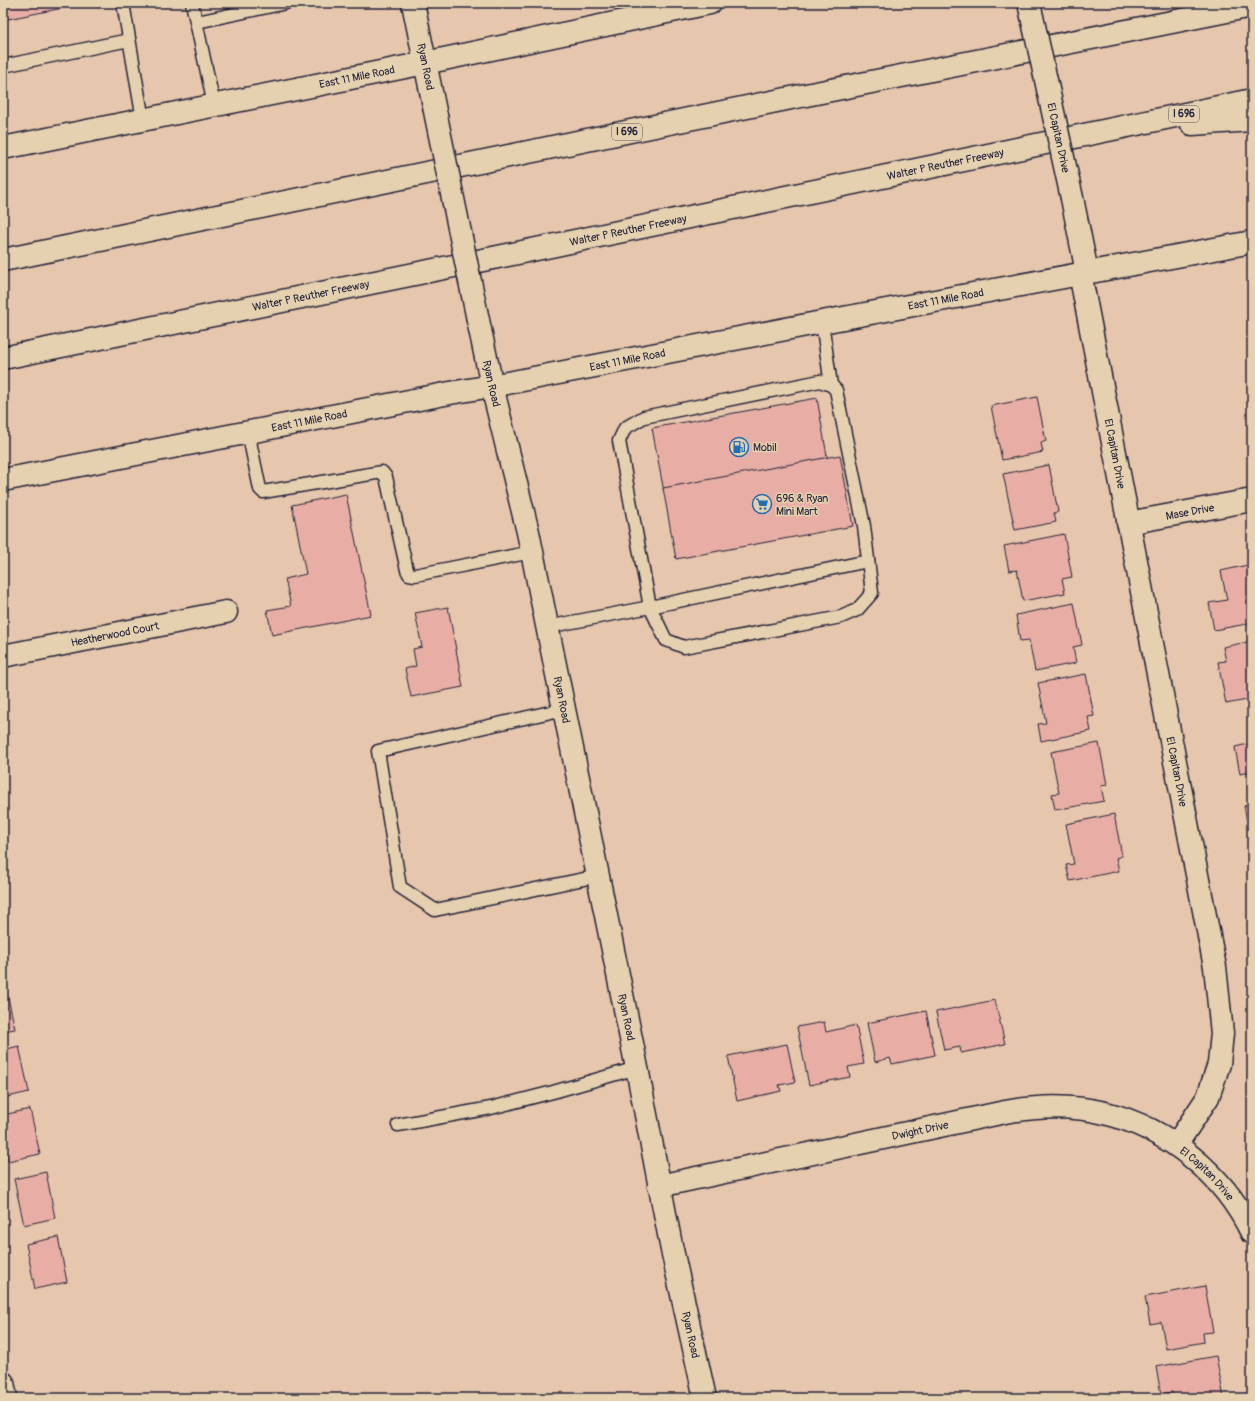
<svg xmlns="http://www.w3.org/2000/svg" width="1255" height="1401" viewBox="0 0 1255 1401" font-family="Pangolin,sans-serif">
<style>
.building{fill:#e8aea5;stroke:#22223b}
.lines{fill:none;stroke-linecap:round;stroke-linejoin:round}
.service-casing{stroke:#22223b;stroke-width:15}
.minor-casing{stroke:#22223b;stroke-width:25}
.secondary-casing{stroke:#22223b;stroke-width:25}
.motorway-casing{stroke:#22223b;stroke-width:25}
.service{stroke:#e5d1af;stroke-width:12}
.minor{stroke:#e5d1af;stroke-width:22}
.secondary{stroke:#e5d1af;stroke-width:22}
.motorway{stroke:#e5d1af;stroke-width:22}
.secondary-bridge-casing{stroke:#22223b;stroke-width:25;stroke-linecap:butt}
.secondary-bridge{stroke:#e5d1af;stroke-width:22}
.labels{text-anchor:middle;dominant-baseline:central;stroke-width:3;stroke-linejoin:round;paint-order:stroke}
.shield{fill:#e5d1af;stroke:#5c565e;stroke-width:1}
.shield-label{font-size:10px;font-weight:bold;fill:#22223b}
.street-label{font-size:11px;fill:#22223b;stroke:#e5d1af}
.poi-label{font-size:11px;fill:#22223b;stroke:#e5d1af;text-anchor:start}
</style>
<rect width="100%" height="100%" fill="#e6c6ac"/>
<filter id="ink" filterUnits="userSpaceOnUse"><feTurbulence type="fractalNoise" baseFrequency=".025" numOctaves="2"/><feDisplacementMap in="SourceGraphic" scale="8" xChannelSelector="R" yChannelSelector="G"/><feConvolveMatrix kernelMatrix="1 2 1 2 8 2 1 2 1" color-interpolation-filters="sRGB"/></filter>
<g filter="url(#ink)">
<g class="building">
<path d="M3,3H88L3,20Z"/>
<path d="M1037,397L1046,441L1041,443L1043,452L1002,460L991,406Z"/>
<path d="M817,398L828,462L664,492L652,428Z"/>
<path d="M840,455L853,526L676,559L663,488Z"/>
<path d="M1049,465L1058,512L1054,513L1056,522L1015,530L1003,474Z"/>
<path d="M346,494L371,615L272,635L267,610L291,606L285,579L306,574L292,505Z"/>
<path d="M1064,534L1072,577L1062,579L1065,593L1023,601L1017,570L1009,571L1004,546Z"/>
<path d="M1252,564V623L1214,630L1209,603L1227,600L1221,571Z"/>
<path d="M1074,603L1082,645L1073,647L1076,663L1035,671L1029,640L1020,641L1016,615Z"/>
<path d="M448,607L463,687L411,697L405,669L416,666L413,649L422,647L415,613Z"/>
<path d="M1252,641V699L1226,704L1218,662L1226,661L1223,647Z"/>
<path d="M1086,674L1094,716L1088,717L1091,731L1041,741L1038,724L1046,723L1038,683Z"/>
<path d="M1252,713V739L1247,714Z"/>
<path d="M1099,743L1107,785L1101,786L1104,801L1055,810L1052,794L1059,793L1051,752Z"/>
<path d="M1252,743V771L1240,774L1235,747Z"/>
<path d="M1252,789V846L1244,806L1252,804L1249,790Z"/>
<path d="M1114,814L1122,856L1116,858L1119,871L1070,881L1066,865L1074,864L1066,824Z"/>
<path d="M3,984H5L15,1029L3,1031Z"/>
<path d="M995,1000L1005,1044L961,1053L960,1047L944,1050L936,1012Z"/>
<path d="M926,1011L935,1055L892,1064L890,1058L875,1062L867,1023Z"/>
<path d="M824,1022L826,1032L856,1025L864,1064L848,1067L850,1077L809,1085L797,1027Z"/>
<path d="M787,1044L795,1082L779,1085L781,1091L737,1101L728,1056Z"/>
<path d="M19,1046L29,1092L3,1098V1050Z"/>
<path d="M30,1109L40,1154L8,1161L3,1137V1115Z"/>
<path d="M46,1172L55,1218L24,1225L14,1179Z"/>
<path d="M58,1237L67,1282L35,1289L26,1244Z"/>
<path d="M1205,1286L1213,1332L1203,1333L1204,1342L1166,1349L1161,1322L1150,1324L1145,1297Z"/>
<path d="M1216,1356L1224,1398H1173L1172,1392L1161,1394L1156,1367Z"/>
</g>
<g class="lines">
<defs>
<g id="service">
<path d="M123,3L143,120"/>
<path d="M192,3L214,105"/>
<path d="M633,3L636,19"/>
<path d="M197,22L286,3"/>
<path d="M3,66L129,40"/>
<path d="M822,322L831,385"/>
<path d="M820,381L831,385L836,390L864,526L872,593L857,610L841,617L684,647L666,640L650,607L619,441L625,428L644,417Z"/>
<path d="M248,432L260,489L263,492L382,472L386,477L407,570L409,574L415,575L532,552"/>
<path d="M547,627L650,607L868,561"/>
<path d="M564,709L378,751L400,887L435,910L598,876"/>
<path d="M398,1125L491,1108L553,1092L637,1068"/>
</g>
<g id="minor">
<path id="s1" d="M1080,273L1215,967L1222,1033L1219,1064L1208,1097L1176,1145"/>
<path id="s2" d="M1128,523L1252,500"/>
<path id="s3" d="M3,656L226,612"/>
<path id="s4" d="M659,1186L1005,1112C1038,1106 1072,1105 1105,1113C1169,1129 1224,1175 1252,1233"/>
<path d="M3,1383L6,1398"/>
</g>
<g id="secondary">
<path id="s5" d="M413,3L436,116"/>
<path id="s6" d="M3,148L425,63L710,3"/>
<path d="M1072,198L1087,272"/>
<path id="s7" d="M478,320L492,386L528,532L637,1068L671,1245L705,1398"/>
<path id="s8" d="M3,480L450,393L492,386L822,322L1252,242"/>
</g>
<g id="motorway">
<path d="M1192,124L1252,120"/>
<path d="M3,260L791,98L1252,6"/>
<path id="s9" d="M3,358L493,258L1252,100"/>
</g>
</defs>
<use href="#service" class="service-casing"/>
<use href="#minor" class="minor-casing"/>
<use href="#secondary" class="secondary-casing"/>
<use href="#motorway" class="motorway-casing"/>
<use href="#service" class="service"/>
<use href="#minor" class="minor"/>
<use href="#secondary" class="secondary"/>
<use href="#motorway" class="motorway"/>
<defs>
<g id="secondary-bridge">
<path id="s10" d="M1029,3L1072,198"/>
<path d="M436,116L478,320"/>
</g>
</defs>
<use href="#secondary-bridge" class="secondary-bridge-casing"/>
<use href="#secondary-bridge" class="secondary-bridge"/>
</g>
</g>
<defs>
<symbol id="fuel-ring" viewBox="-11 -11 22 22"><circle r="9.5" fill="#e5d1af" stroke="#1f6fb2" stroke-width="1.5"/><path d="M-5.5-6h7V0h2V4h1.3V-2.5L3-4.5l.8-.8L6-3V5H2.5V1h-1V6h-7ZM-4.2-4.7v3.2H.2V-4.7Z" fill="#1f6fb2"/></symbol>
<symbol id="supermarket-ring" viewBox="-11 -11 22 22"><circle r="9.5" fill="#e5d1af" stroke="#1f6fb2" stroke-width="1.5"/><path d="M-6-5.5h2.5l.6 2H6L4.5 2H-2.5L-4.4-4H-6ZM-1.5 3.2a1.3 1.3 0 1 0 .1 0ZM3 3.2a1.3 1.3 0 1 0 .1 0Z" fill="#1f6fb2"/></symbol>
</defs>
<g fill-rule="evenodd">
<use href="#fuel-ring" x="728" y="436" width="22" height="22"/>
<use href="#supermarket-ring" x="751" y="493" width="22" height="22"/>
</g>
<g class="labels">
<g class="shield">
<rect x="1169" y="106" width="30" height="16" rx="3"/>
<rect x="612" y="124" width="30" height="16" rx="3"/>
</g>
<g class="shield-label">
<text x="1184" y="114">I 696</text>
<text x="627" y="132">I 696</text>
</g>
<g class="street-label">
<text stroke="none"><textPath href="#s5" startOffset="65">Ryan Road</textPath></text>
<text stroke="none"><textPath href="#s6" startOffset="361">East 11 Mile Road</textPath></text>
<text stroke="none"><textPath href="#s10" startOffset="138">El Capitan Drive</textPath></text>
<text stroke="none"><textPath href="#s9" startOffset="962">Walter P Reuther Freeway</textPath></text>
<text stroke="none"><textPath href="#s9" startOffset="638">Walter P Reuther Freeway</textPath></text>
<text stroke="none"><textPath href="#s9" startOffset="314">Walter P Reuther Freeway</textPath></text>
<text stroke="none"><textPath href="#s8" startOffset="960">East 11 Mile Road</textPath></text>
<text stroke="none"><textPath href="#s8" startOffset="636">East 11 Mile Road</textPath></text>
<text stroke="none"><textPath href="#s7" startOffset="65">Ryan Road</textPath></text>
<text stroke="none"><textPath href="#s8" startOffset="312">East 11 Mile Road</textPath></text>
<text stroke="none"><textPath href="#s1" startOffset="184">El Capitan Drive</textPath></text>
<text stroke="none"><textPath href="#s2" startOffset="63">Mase Drive</textPath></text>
<text stroke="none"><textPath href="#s3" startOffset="114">Heatherwood Court</textPath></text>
<text stroke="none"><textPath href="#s7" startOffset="389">Ryan Road</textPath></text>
<text stroke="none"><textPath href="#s1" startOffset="508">El Capitan Drive</textPath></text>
<text stroke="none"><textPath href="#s7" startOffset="713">Ryan Road</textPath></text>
<text stroke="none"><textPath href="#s4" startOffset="267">Dwight Drive</textPath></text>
<text stroke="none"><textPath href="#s4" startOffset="575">El Capitan Drive</textPath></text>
<text stroke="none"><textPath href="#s7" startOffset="1037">Ryan Road</textPath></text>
</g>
<g class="poi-label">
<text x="753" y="447">Mobil</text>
<text x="776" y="498">696 &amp; Ryan<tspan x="776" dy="13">Mini Mart</tspan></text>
</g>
</g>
<rect width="1255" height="1401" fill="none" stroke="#e5d1af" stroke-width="16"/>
<rect x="8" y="8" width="1239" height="1385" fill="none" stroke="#22223b" stroke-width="1.5" filter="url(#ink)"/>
</svg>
